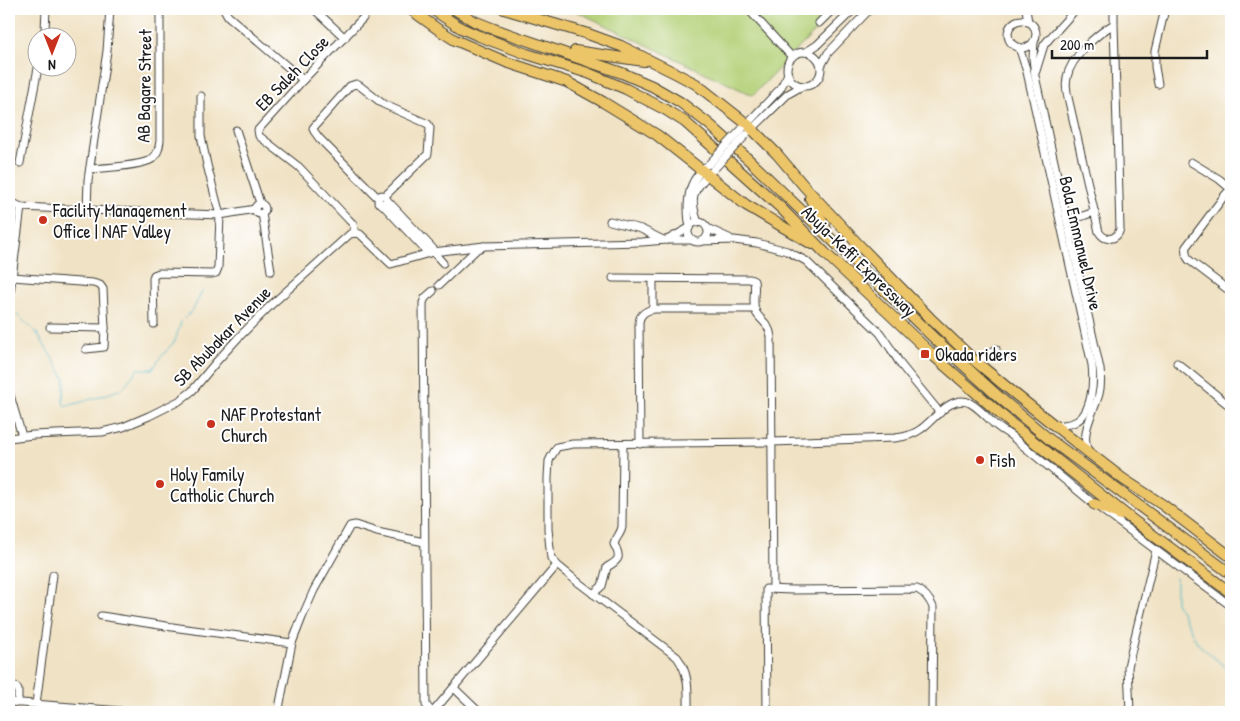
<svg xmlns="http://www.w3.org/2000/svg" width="1240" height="721" viewBox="0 0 1240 721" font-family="'Patrick Hand',sans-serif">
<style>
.green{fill:#b3d077;stroke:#68764a}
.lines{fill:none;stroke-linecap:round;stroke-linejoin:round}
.stream{stroke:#4cb7c9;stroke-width:1}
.minor-casing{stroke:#3c3a35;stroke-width:9}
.highway-casing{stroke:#3c3a35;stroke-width:12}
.minor{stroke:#fff;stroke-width:7}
.highway{stroke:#edc569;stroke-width:10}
.minor-bridge-casing{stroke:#3c3a35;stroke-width:9;stroke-linecap:butt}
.minor-bridge{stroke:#fff;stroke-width:7}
.poi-dot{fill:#c8321e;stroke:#fff;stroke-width:2}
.labels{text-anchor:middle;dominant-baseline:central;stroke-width:4;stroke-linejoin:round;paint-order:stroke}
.street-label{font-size:18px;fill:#1c1c1c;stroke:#fff}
.poi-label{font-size:18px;fill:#1c1c1c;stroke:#fff;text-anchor:start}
</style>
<rect width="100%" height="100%" fill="#fff"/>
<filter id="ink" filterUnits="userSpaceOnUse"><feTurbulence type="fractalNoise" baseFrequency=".02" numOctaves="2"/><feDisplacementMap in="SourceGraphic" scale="10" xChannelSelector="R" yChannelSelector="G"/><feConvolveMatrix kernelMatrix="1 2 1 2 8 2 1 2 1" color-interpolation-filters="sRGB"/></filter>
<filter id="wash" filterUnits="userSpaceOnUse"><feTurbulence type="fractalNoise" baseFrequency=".0096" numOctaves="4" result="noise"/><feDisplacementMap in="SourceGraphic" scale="20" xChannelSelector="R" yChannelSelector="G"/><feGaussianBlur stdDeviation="1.12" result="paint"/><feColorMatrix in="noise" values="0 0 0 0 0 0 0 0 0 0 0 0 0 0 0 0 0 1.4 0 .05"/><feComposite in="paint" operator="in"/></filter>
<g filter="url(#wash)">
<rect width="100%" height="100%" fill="#f0e2c4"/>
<path class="green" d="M572,9H837L753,95L739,89Z"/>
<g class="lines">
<g class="stream">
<path d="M15,313L37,333L65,379L63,403L65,406H67L96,398L122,389L138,369H153L160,358L175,341L181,322L193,310L202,292"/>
<path d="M1176,578V602L1198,644L1230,671"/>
</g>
</g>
</g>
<g filter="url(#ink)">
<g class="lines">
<defs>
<g id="minor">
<path d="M224,9L228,16L303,80"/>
<path d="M314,9L345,38"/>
<path d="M748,9L792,57"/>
<path d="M1026,9L1028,22"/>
<circle cx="1022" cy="34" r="14"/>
<path d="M819,23L833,9"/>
<path d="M1114,24C1097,34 1071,57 1067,77C1066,82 1066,88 1067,93L1099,232C1105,242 1117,240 1120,229L1114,24V11L1116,9"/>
<path d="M44,38L45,30L46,9"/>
<path d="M1034,41L1033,58L1035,76L1100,369C1101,378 1101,386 1099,394C1094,413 1080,431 1088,452"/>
<path d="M1019,47L1027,72L1092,365C1094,382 1092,414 1075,422C1069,425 1062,425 1055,426"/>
<circle cx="804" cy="69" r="17"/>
<path d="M806,52L817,45L854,9"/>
<path d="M821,66L828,53L870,9"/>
<path d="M1036,71L1044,45L1049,39L1076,9"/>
<path d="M1158,84L1155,67V51L1165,9"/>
<path d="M744,127L780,89L788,74"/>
<path d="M236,130L260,203"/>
<path d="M750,131L788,94L802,86"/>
<path d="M1191,162L1219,179L1231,189"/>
<path d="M20,163L38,68"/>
<path d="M90,169C104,168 142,166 152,159C158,154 159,148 160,141V9"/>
<path d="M1231,189L1225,195L1186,247C1185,252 1186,256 1189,260L1231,292"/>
<path d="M378,198L319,138L314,131L313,128L350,86L356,84L360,86L383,104L428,124L430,128L428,154L385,196L382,195L379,196L378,202L382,204L386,202L387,200L385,196"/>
<path d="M387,200L436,252"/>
<path d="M9,201L21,207L87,210L88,180L107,51L110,9"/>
<path d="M382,204L428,253"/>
<circle cx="260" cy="209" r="5"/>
<path d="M87,210L220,215L255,209"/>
<path d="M262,213L271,271"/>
<path d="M1067,219L1083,216L1094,212"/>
<path d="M610,221L641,229L663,240"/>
<circle cx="698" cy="232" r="10"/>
<path d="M698,223C689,197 692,191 711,172"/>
<path d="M690,226C688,220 688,213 688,206C689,188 692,180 705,167"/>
<path d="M707,228L729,238"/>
<path d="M355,233L353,224L349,220L299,167L259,136L258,130L303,80L363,18"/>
<path d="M667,240L689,228"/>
<path d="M702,241L734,240L757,243L787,251L806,261L880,333L891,349L901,365L940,413"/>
<path d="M433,252L443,263"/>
<path d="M12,277L93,283L100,285L103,289L105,328L104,347L86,349"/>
<path d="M613,278L750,279L754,281C756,290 752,300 755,310C758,320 769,321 771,337L773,588"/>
<path d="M653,279V309"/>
<path d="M439,285L477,249L484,246L642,242L666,240H692"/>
<path d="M433,291L425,298L423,303L426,705L430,710L433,712"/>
<path d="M9,301L21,207"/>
<path d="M154,324L153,278L154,275L159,273L212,274L216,273L218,268L220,215L207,165L201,136V96"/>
<path d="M50,327L105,328"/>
<path d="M977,363L996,349"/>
<path d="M1177,363L1231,407"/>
<path d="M9,392L22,436"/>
<path d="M9,438L33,435L102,432L123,427L149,416L179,401L192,391L217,361L238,338L271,305L350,234L355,233L360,234L391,264L433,252L484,246"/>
<path d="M640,444L639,322C640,314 645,311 653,309H755"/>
<path d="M593,594L602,586L607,567C620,560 621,557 614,544C616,537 621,534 622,527L623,444"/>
<path d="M101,616L179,628L292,643"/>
<path d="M9,686L16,687L18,690V703"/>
<path d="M454,688L479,712"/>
<path d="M9,702L121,711"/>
<path d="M36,704L53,575"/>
<path d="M279,712L280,703L292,643L303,615L314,590L350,526L355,525L377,532L424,542"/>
<path d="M433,712L557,565"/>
<path d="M688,712C688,693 690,674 677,657L579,583L557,565L551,558L548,529V478L549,461L551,457L557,447L573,444L772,442L895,438C905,437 913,435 921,429C935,419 951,394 970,403C979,408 987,417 994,424C999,428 1005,432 1010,435L1094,504L1231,606"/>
<path d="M767,712L766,589L792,590L917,589C925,593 929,598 933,607L932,712"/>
<path d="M1130,712L1128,667L1131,653L1156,550"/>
<path d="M1229,712L1231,707"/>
</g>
<g id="highway">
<path d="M410,9L439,30L455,40L506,62L567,82L603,102L657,135L746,205L812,244"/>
<path d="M432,9L461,28L479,36L527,54L588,73L626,89L666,110L685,122L781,208L825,253L935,357L1013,425L1130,518L1231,593"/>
<path d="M454,9L474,21L494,29L622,73L652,86L680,102L709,124L749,160L935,339L1000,398L1049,439L1231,574"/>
<path d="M504,9L588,34L621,46L675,73L696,84L715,99L747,124L777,154L804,186L858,244L930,318L975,361L1015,394L1088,452L1123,479L1163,505L1231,557"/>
<path d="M575,51L644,61"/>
<path d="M810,198L826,229"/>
<path d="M1094,504L1121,515"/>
</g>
</defs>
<use href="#minor" class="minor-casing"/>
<use href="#highway" class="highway-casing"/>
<use href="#minor" class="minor"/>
<use href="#highway" class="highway"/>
<defs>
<g id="minor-bridge">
<path d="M709,164L742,129"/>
<path d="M714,169L746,135"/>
</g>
</defs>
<use href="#minor-bridge" class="minor-bridge-casing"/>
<use href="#minor-bridge" class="minor-bridge"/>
</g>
</g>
<g class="poi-dot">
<circle cx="43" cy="220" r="5"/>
<rect x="920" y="349" width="10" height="10" rx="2.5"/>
<circle cx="211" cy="424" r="5"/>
<circle cx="980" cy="460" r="5"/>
<circle cx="160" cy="484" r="5"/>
</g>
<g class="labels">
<g class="street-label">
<text transform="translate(292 73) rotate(-46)">EB Saleh Close</text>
<text transform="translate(144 86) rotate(-89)">AB Bagare Street</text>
<text transform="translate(1081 243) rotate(77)">Bola Emmanuel Drive</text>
<text transform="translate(859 261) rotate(44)">Abuja-Keffi Expressway</text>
<text transform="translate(222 336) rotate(-46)">SB Abubakar Avenue</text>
</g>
<g class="poi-label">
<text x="53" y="210">Facility Management<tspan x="53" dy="21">Office | NAF Valley</tspan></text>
<text x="935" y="354">Okada riders</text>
<text x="221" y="414">NAF Protestant<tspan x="221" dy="21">Church</tspan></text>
<text x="990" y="460">Fish</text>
<text x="170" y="474">Holy Family<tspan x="170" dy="21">Catholic Church</tspan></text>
</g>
</g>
<rect width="1240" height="721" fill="none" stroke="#fff" stroke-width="30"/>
<g transform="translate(52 52) rotate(180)"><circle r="24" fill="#ffffff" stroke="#a4a4a4"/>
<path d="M0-4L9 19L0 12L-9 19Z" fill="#c8321e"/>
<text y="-8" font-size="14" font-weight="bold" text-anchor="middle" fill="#1c1c1c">N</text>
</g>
<path d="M1052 50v8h155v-8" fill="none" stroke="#1c1c1c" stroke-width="2.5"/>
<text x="1060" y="50" font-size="15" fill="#1c1c1c" stroke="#ffffff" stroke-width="4" paint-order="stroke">200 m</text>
</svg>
